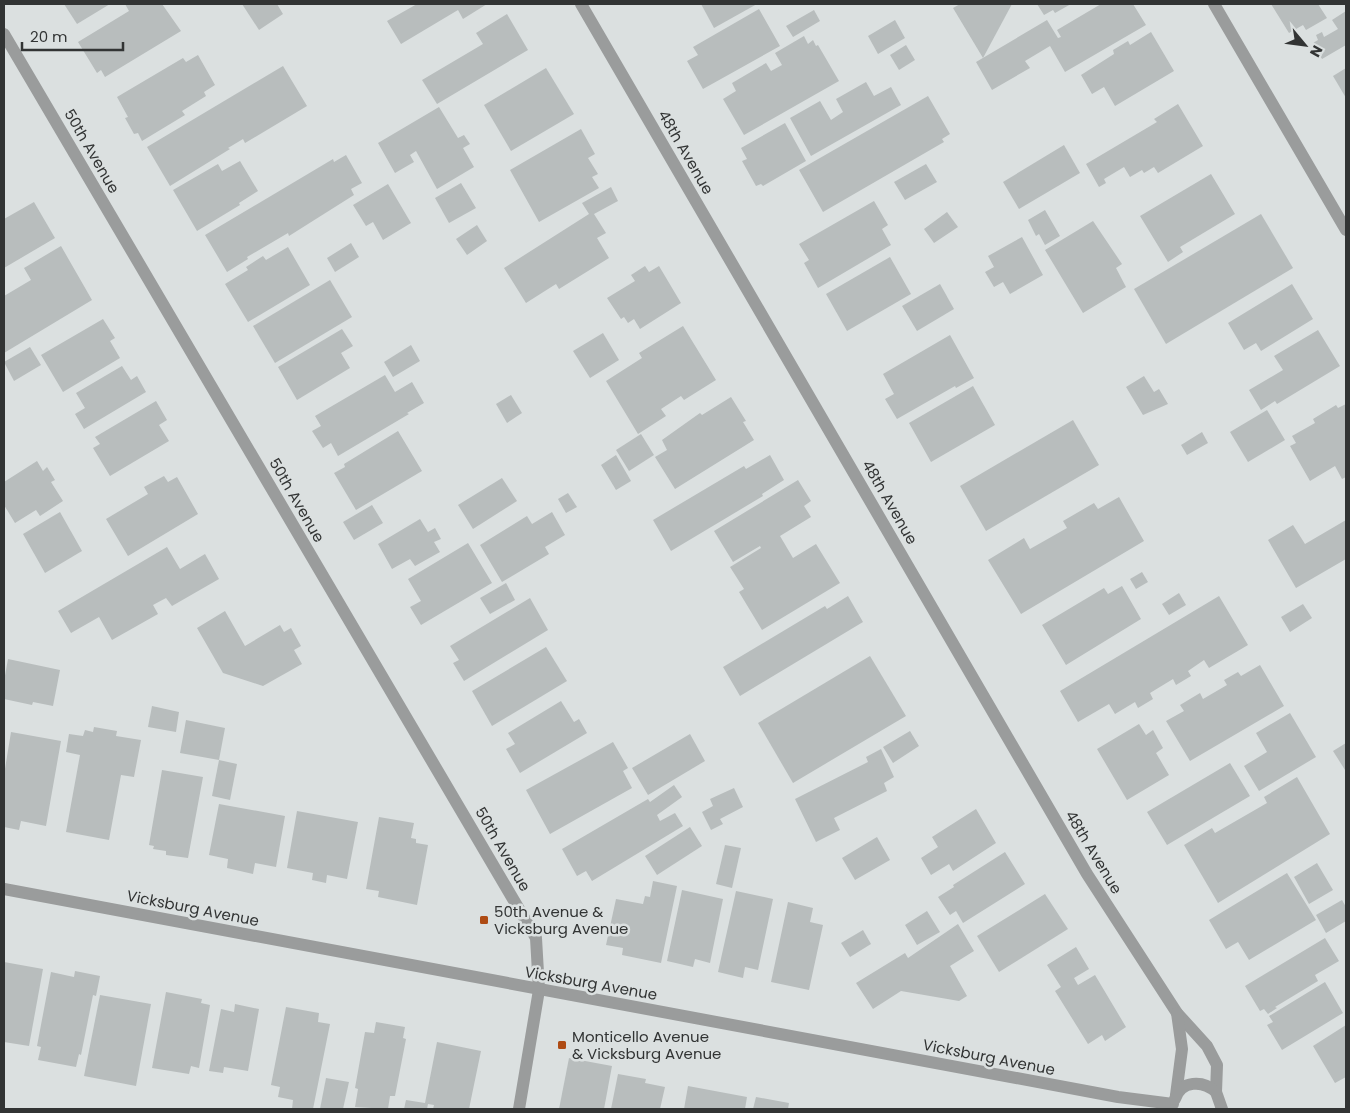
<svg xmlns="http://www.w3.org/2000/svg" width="1350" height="1113" viewBox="0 0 1350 1113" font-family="Poppins,sans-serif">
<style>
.building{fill:#b8bdbd}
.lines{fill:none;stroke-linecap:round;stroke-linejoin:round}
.street{stroke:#9a9c9c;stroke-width:12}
.poi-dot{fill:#ae4b14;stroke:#dbe0e0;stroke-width:2}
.labels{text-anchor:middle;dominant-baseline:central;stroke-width:5;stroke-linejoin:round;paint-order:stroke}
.street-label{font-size:15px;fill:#323434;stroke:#dbe0e0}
.poi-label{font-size:15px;fill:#323434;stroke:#dbe0e0;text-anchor:start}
</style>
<rect width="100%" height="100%" fill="#dbe0e0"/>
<g class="building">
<path d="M64,4H110L77,24Z"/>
<path d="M125,4H162L181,31L105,77L101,70L97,73L78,42L129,11Z"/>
<path d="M242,4H277L283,14L259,30Z"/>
<path d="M417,4H487L463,19L458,10L401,44L387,21Z"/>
<path d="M701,4H757L714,28Z"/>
<path d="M960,4H1012L983,58L953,8Z"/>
<path d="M1037,4H1071L1055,13L1053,10L1044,15Z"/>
<path d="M1101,4H1133L1146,25L1065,72L1050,46L1025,61L1030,68L992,90L976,62L1047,20L1058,38L1061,37L1057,30Z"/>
<path d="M1271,4H1318L1327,18L1306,30L1303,25L1289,33Z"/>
<path d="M759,9L780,46L703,89L687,61L698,55L693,47Z"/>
<path d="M814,10L820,21L793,37L786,26Z"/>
<path d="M1346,11V45L1322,59L1313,43L1318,40L1316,35L1322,32L1324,37L1338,29L1332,20Z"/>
<path d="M507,14L528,50L437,104L422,80L483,44L476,33Z"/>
<path d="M895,20L905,38L878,54L868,36Z"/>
<path d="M1151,32L1174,71L1115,106L1104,87L1092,94L1081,75L1114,54L1113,50L1128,41L1130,45Z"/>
<path d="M804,36L808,44L813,40L816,46L818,45L839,81L744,135L723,99L736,91L732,83L766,63L771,71L782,65L775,53Z"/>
<path d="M906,45L915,60L899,70L890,55Z"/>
<path d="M198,55L215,85L204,92L206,96L182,111L185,115L142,141L138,133L134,134L125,118L128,117L117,97L183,58L186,62Z"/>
<path d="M283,66L307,106L245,143L243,139L228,148L230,149L170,186L147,147Z"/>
<path d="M546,68L574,114L511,151L484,105Z"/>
<path d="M1346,68V98L1333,76Z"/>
<path d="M866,82L874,96L891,87L901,105L811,156L790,118L820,101L831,120L843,112L836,99Z"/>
<path d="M928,96L950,134L942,139L944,142L823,212L799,170Z"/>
<path d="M1178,104L1203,146L1158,173L1154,167L1144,173L1142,170L1130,177L1124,167L1104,179L1106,183L1099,187L1086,164L1157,122L1154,119Z"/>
<path d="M439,107L458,138L464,135L470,144L463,148L474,167L437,189L416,151L410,155L414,162L395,173L378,143Z"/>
<path d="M785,123L806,161L763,186L761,184L756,186L742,161L747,159L741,148Z"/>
<path d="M581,129L595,154L588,158L598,174L592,177L599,188L539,222L510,170Z"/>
<path d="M1064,145L1080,173L1019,209L1003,182Z"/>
<path d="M346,155L362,183L351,189L354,195L289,236L288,233L247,257L248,259L227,272L205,235L333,159L334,162Z"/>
<path d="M240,161L258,191L239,203L240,205L197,231L173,190L218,164L222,171Z"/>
<path d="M926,164L937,182L905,200L894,182Z"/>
<path d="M1211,174L1235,214L1180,247L1183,252L1168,262L1140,216Z"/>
<path d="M461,183L476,208L449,223L435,198Z"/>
<path d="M388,184L411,223L383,240L373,222L366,226L353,205Z"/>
<path d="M611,187L618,201L594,214L606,233L597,238L609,258L559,289L556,284L526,303L504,268L589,214L582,203Z"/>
<path d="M874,201L888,225L882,229L891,245L818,288L804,263L809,260L799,244Z"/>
<path d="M34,202L55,238L4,268V219Z"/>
<path d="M1045,210L1060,236L1045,245L1039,234L1036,236L1028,220Z"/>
<path d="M947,212L958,227L934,243L924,229Z"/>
<path d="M1261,214L1293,268L1166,344L1134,289Z"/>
<path d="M1093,221L1122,264L1116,268L1126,287L1083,313L1045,250Z"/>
<path d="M477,225L487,241L467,255L456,239Z"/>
<path d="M1022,237L1043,275L1010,294L1003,282L994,287L985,272L994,267L988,256Z"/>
<path d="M351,243L359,257L335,272L327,258Z"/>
<path d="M61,246L92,300L4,353V296L31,280L24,268Z"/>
<path d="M288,247L310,285L248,322L225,284L248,270L246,267L263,256L266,260Z"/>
<path d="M890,257L911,294L847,331L826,294Z"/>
<path d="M645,266L649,272L659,266L681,303L640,329L634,319L628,323L624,317L621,319L607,298L635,281L631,275Z"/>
<path d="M330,280L352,317L275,363L253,326Z"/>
<path d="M940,284L954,309L917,331L902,306Z"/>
<path d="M1292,284L1313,319L1261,351L1256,343L1244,350L1228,323Z"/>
<path d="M103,319L115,338L110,341L120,358L63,392L41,355Z"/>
<path d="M683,326L716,380L684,400L681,396L661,409L666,416L638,434L606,381L642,358L639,353Z"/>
<path d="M342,329L353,346L341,353L350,368L297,400L278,367Z"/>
<path d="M1318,330L1340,366L1277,404L1275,401L1261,410L1249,390L1283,370L1274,356Z"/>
<path d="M603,333L619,360L590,378L573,351Z"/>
<path d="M950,335L974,378L956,388L955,386L897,419L885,399L894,394L883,374Z"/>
<path d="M411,345L420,361L393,377L384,362Z"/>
<path d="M30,347L41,365L14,381L4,362Z"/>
<path d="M122,366L131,380L137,376L146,392L84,429L75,414L85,408L76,393Z"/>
<path d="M385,375L395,392L412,382L424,403L407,413L409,414L338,456L331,443L323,448L312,431L321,426L315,416Z"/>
<path d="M1144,376L1154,392L1159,389L1168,404L1143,415L1126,387Z"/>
<path d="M973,386L995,425L931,462L909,423Z"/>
<path d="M511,395L522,413L507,423L496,404Z"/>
<path d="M731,397L746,421L743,422L754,440L675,489L655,457L667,450L662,440L700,413L702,415Z"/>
<path d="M156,401L167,420L159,425L169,441L110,476L93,448L100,444L95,437Z"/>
<path d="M1346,404V477L1342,479L1335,466L1310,481L1290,446L1296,443L1292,436L1315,423L1313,419L1336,405L1338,408Z"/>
<path d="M1267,410L1285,440L1248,462L1230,432Z"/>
<path d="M1073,420L1099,465L986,531L960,486Z"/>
<path d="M398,431L422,471L356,510L334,473L345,467L344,464Z"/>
<path d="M1202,432L1208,443L1187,455L1181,445Z"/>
<path d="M641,434L654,455L629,471L616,450Z"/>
<path d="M616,455L631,481L616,490L601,465Z"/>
<path d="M770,455L784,480L762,494L763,496L671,551L653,520L744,466L746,469Z"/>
<path d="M37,461L43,471L47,467L55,480L51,482L63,501L40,516L36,510L15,523L4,505V482Z"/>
<path d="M164,476L168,482L177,477L198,514L128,556L106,519L148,494L144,487Z"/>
<path d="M502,478L517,501L473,529L458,505Z"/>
<path d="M798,480L811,501L804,506L811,517L780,536L793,558L816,544L840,583L762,630L739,592L744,589L730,567L761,548L760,546L733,562L714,531Z"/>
<path d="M568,493L577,507L566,513L558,499Z"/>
<path d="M1119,497L1144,541L1021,614L988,560L1024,538L1030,549L1067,528L1063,521L1094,503L1098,509Z"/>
<path d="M372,505L383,523L354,540L343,522Z"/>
<path d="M60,512L82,551L45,573L23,534Z"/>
<path d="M552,512L565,535L545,547L549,554L502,582L480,545L527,516L532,524Z"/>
<path d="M420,519L428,532L435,528L441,539L434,542L440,552L415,566L410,559L392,569L378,544Z"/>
<path d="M1346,520V559L1296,588L1268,540L1293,525L1305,544Z"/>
<path d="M468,543L492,583L421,625L410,607L421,601L408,579Z"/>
<path d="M167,547L180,569L205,554L219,579L172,606L166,598L153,605L158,614L112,640L99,617L71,633L58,611Z"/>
<path d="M1142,572L1148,582L1136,589L1130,579Z"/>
<path d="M506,583L515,600L490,614L480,598Z"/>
<path d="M1122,586L1141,619L1066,665L1042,625L1104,588L1108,594Z"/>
<path d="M1179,593L1186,605L1169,615L1162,604Z"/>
<path d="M848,596L863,622L740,696L723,667L825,606L827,609Z"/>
<path d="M1219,596L1248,645L1209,668L1204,660L1188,671L1191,676L1176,685L1173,679L1150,693L1153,699L1138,708L1135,702L1115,714L1109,704L1078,722L1060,691Z"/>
<path d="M530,598L548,630L464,681L453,663L459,660L450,646Z"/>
<path d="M1303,604L1312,618L1290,632L1281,617Z"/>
<path d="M225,611L245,646L280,625L284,632L291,628L301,646L294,650L302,664L263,686L223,673L197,628Z"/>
<path d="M546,647L567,681L492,726L472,691Z"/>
<path d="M870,656L906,716L793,783L758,723Z"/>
<path d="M8,659L60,670L53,706L33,702L32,705L4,699V681Z"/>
<path d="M1260,665L1284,706L1190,761L1166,721L1184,711L1180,705L1200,693L1203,699L1227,685L1224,680L1238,672L1241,676Z"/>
<path d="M561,701L574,722L579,719L587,733L520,773L506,749L515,744L508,733Z"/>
<path d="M152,706L179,712L176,732L148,727Z"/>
<path d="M1290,713L1316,757L1259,791L1244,766L1267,752L1256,733Z"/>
<path d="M186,720L225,728L219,760L180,753Z"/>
<path d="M1139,724L1146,735L1153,730L1163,748L1156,753L1169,775L1127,800L1097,749Z"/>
<path d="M94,727L117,731L116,736L141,740L134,777L121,775L109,840L66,832L80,755L66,752L69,734L83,736L85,730L93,732Z"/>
<path d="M910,731L919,746L893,763L883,747Z"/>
<path d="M11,732L61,741L46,826L21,821L19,830L4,827V775Z"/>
<path d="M690,734L705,761L648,795L632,768Z"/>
<path d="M613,742L628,768L623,771L632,788L550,834L526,790Z"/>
<path d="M1346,743V770H1345L1333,751Z"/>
<path d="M881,749L894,777L884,783L887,791L834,818L840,830L816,842L795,799L868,762L866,757Z"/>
<path d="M219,760L237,764L230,800L212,796Z"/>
<path d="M1230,763L1250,796L1167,845L1147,812Z"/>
<path d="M162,770L203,777L188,858L166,855V851L153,849L154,846L149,845Z"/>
<path d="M1297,777L1330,834L1218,903L1184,845L1212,828L1215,833L1267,803L1264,797Z"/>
<path d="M674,785L682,797L657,815L660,821L675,813L683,826L592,881L586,871L577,876L562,849L648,799L650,802Z"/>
<path d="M734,788L743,807L720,819L723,824L711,830L702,812L713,806L710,799Z"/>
<path d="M219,804L285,816L276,867L255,863L253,874L227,868L228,859L209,855Z"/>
<path d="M976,809L996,843L953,871L949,864L931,875L921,858L938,847L932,837Z"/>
<path d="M297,811L358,822L347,879L327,875L326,883L312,880L313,873L287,868Z"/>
<path d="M379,817L414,823L411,838L416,839V843L428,845L417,905L378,897L379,891L366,889Z"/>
<path d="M690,827L702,846L657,875L645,856Z"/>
<path d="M877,837L890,860L855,880L842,858Z"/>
<path d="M725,845L741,848L732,888L716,884Z"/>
<path d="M1005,852L1025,884L963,923L956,911L950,915L938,897L954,887L953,885Z"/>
<path d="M1317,863L1333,890L1309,904L1294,877Z"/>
<path d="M1287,873L1316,920L1249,960L1238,942L1226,949L1209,920Z"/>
<path d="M653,881L677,886L661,963L622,955L623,948L606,945L616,899L643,904L645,896L650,897Z"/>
<path d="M682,890L723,899L710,963L695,959L693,967L667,961Z"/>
<path d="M736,891L773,899L758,970L745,967L743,978L718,972Z"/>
<path d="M1045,894L1068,929L999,972L977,936Z"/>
<path d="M1342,900L1346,907V921L1326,933L1316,915Z"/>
<path d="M788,902L813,908L810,922L823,925L809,990L771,982Z"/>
<path d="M927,911L940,932L917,945L905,925Z"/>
<path d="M958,924L974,951L950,966L967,996L959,1001L901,991L873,1009L856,983L905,953L908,958Z"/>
<path d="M863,930L871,944L850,957L841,943Z"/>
<path d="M1325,938L1339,961L1315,975L1318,981L1275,1007L1277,1008L1268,1014L1264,1009L1260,1011L1245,986Z"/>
<path d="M1076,947L1089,969L1074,978L1078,985L1095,975L1126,1027L1105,1041L1102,1035L1088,1044L1055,991L1061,987L1047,965Z"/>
<path d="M4,962L43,969L29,1046L4,1042Z"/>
<path d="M75,971L100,976L96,996L93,995L81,1055L79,1054L76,1067L38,1060L41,1047L37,1046L51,972L74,977Z"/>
<path d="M1325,982L1343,1013L1282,1050L1267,1025L1273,1022L1269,1016Z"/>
<path d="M166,992L202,999L201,1003L210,1005L199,1068L191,1066L189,1074L152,1068Z"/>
<path d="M100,995L151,1004L136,1086L84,1076Z"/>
<path d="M235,1004L259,1009L248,1071L224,1067L223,1073L209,1071L221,1009L234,1012Z"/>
<path d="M286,1007L319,1013L318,1022L330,1024L313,1109H292L293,1100L278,1097L280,1087L271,1085Z"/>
<path d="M376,1022L405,1027L403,1038L406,1039L395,1096H390L388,1109L355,1107L358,1089L355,1088L365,1032L374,1033Z"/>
<path d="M1346,1025V1077L1335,1083L1313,1046Z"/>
<path d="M437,1042L481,1051L469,1109H433L434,1105L428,1104L427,1109H404L406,1100L425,1103Z"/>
<path d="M569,1058L612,1066L604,1109H559Z"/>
<path d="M618,1074L646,1079L645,1083L665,1087L660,1109H611Z"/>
<path d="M326,1078L349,1082L343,1109H320Z"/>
<path d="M688,1086L747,1097L745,1109H684Z"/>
<path d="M756,1097L789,1103L788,1109H753Z"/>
</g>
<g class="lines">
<g class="street">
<path d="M581,4L1087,874L1177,1013L1207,1046L1217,1065L1216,1092"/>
<path d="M1214,4L1346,230"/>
<path d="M4,34L536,938L539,990L519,1109"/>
<path d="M4,889L1118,1097L1173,1104"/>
<path d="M1176,1095L1182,1049L1177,1013"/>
<path d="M1175,1099C1181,1080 1203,1080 1216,1092L1222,1109"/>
</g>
</g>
<g class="poi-dot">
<rect x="479" y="915" width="10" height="10" rx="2.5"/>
<rect x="557" y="1040" width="10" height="10" rx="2.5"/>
</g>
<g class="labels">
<g class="street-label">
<text transform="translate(92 151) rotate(60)">50th Avenue</text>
<text transform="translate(686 152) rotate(60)">48th Avenue</text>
<text transform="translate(297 500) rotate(60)">50th Avenue</text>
<text transform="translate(890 502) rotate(60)">48th Avenue</text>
<text transform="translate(503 849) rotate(60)">50th Avenue</text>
<text transform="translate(1094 852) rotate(59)">48th Avenue</text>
<text transform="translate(193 908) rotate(11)">Vicksburg Avenue</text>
<text transform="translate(591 983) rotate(10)">Vicksburg Avenue</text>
<text transform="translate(989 1057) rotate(11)">Vicksburg Avenue</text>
</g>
<g class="poi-label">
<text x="494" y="911">50th Avenue &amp;<tspan x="494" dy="17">Vicksburg Avenue</tspan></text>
<text x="572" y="1036">Monticello Avenue<tspan x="572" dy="17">&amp; Vicksburg Avenue</tspan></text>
</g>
</g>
<rect width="1350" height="1113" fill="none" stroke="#323434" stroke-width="10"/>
<g transform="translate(1305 45) rotate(119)" stroke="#dbe0e0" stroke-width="4" paint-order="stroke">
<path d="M0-4L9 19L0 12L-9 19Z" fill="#323434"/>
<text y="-8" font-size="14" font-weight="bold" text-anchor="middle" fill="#323434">N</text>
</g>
<path d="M22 42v8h101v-8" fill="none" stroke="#323434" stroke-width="2.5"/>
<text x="30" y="42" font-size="15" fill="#323434" stroke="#dbe0e0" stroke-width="4" paint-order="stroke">20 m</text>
</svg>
